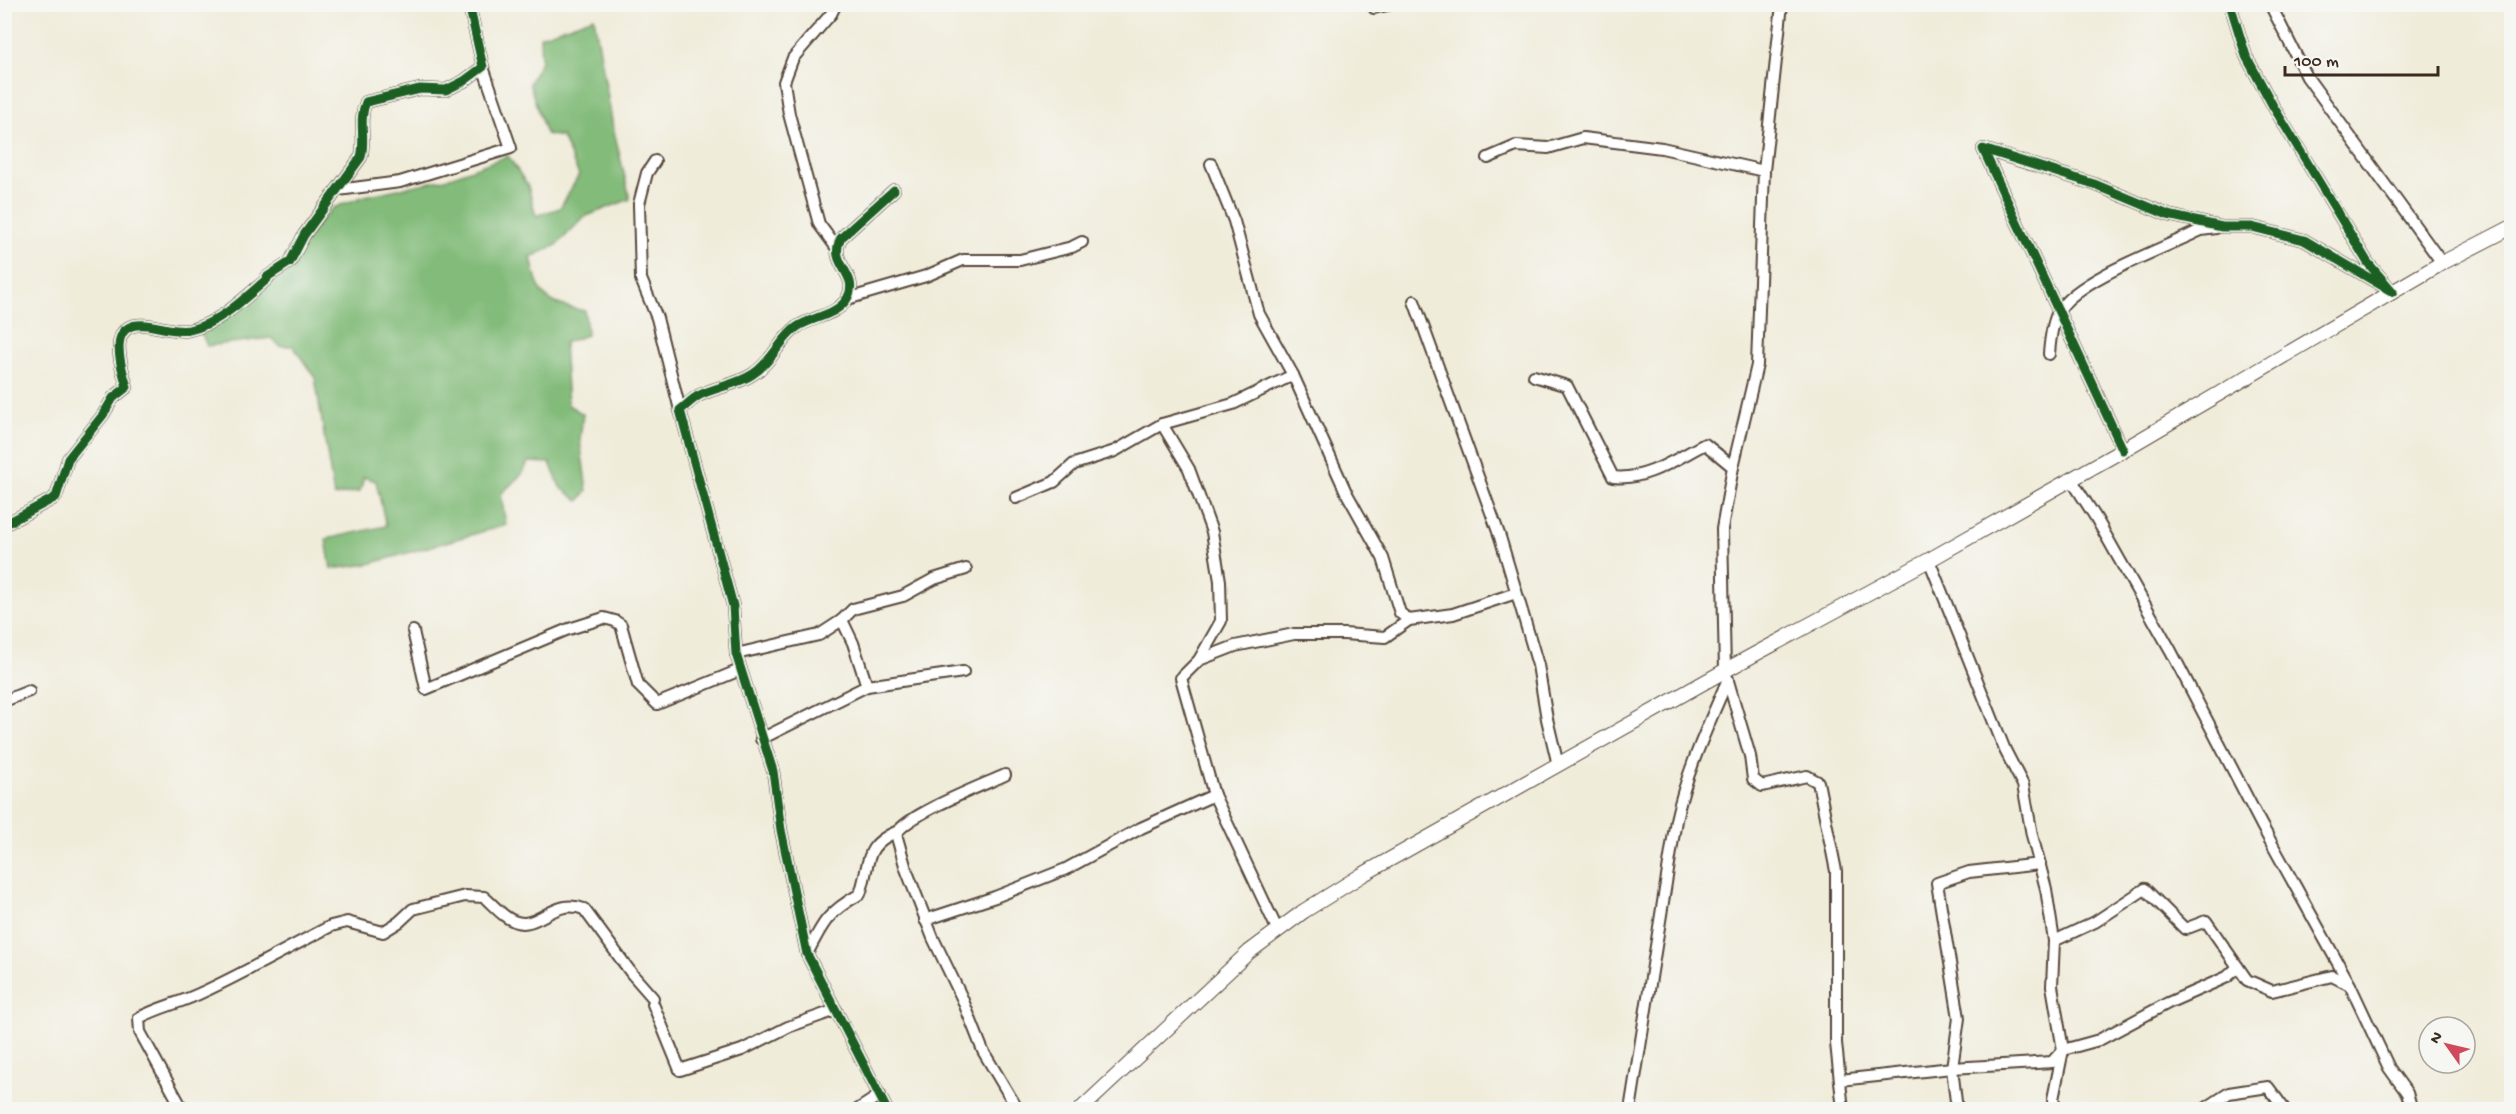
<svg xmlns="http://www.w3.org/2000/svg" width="2516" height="1114" viewBox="0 0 2516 1114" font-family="'Gochi Hand',sans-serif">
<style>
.forest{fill:#83bc7a;stroke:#5f734c;stroke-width:1.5}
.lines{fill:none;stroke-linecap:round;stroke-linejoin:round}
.minor-casing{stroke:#56473a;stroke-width:14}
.major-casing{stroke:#56473a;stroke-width:16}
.minor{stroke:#fff;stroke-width:10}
.major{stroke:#fff;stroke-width:14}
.cycleway-casing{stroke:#f6f6f2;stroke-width:13}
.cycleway{stroke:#1b5e20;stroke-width:9}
</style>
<rect width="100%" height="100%" fill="#f6f6f2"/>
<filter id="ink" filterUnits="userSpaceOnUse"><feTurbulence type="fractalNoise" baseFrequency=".0167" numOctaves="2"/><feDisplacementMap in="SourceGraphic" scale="12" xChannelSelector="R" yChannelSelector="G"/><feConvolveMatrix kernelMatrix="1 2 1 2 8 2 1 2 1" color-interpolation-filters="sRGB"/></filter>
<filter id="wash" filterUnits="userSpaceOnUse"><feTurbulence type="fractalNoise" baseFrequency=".008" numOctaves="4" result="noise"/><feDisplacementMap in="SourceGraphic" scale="24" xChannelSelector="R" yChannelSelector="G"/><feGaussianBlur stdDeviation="1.35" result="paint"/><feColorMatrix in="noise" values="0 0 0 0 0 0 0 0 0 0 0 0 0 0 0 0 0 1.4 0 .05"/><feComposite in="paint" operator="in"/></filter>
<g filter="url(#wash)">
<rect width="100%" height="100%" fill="#f0ecda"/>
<path class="forest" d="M594,17L613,127L630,199L584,217L557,245L531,257C540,299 543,302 585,311L587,335L564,343L568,405L583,414L580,440L587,491L579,501L560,487L550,463L528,462L522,474L501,494L506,525L369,564L331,569L326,539L386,526L376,481L364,477L360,491L334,496L315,378L293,346H280L271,338L207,346L201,332L295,258L317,225L333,208L365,196L445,179L508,156L528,186L536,216L560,208L579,175L562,137L546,134L529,83L541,61L540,36Z"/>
</g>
<g filter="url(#ink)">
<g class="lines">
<defs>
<g id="minor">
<path d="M2270,4L2307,77L2442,263"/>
<path d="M1374,8L1392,4"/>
<path d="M1488,158L1516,146L1548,148L1583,138L1662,148L1764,171"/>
<path d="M655,161L647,173L639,204L641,279L657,318L680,410"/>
<path d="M1211,164L1234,221L1259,314L1293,375L1346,492L1383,558L1400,613L1409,620L1453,614L1516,593"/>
<path d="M338,190L400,182L511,148L483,67"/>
<path d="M836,247L819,224L789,114L784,82L793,58L831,14L836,4"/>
<path d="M847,299L926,276L963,260H1020L1072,247L1082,242"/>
<path d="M1414,301L1500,537L1538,665L1547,719L1558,765"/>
<path d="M2049,354C2050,341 2052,320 2060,309C2080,278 2165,248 2201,230L2216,228"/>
<path d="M1534,376L1567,386L1613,477C1646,481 1677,458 1705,444L1733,467"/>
<path d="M1162,424L1189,469L1212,532L1220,581L1221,621L1199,660L1181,678L1214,795L1278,931"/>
<path d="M2123,450L1983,149L2094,184L2168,215L2222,227H2252L2304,240L2393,292L2368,263L2273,106L2246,56L2230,4"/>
<path d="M2071,479L2096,518L2171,651L2262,826L2350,985L2389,1068L2407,1093L2412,1110"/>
<path d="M1016,498L1054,482L1074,464L1115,451L1162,424L1233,404L1293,375"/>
<path d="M4,525L56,497L68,459L103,415L113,398L127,387C119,359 106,317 153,326C165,328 177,332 189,330C219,324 245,298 267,279V277L290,262L304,235L361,157C366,139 358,120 366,102L420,89L446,90L464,81L483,67L470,9L471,4"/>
<path d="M1929,560L2005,750L2023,785L2032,835L2046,889L2054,941L2095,922L2145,889L2185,929L2206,921L2247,980L2272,991L2332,976L2350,985"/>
<path d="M842,620L853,609L903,596L934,579L966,569"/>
<path d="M413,631L426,689L566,630L604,618L615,621L621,625L638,685L657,704L740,670"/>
<path d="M736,654L819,635L842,620L853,643L867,686"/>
<path d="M1199,660L1235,646L1294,634H1344L1385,637L1409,620"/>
<path d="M1725,671L1722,529L1733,467L1757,365L1764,171L1782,4"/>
<path d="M1728,681L1750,756L1753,779L1762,786L1807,776L1818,782L1836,871V1043L1843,1110"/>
<path d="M4,701L29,691"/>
<path d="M761,739L867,686L963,672"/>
<path d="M1005,775C981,786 908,814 896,834L906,869L933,938L962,998L983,1051L1018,1110"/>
<path d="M925,920L995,897L1066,869L1141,828L1214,795"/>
<path d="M2054,941L2052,986L2063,1050L2099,1040L2168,1003L2227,977L2238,967"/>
<path d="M807,954C823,922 828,912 860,894C871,862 862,846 898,831"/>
<path d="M653,1004L680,1070L742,1050L788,1027L836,1010"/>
<path d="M1840,1080L1952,1068L1959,1018L1937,883L1969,872L2040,864"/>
<path d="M183,1110L140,1032L139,1018C159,1007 181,1003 203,992C246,972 288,948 331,926L347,922L383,932L399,922L413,909L465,896L484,897C491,903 498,911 505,916C536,939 549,896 584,909L632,974L653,998"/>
<path d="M857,1110L880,1095"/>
<path d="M887,1110L807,954L781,830L773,771L736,654L733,606L680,410C686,406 691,400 698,396C715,387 737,385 753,374C771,363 780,339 797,327C812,317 839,315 848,297C860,274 827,264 841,238L894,190"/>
<path d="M1630,1110L1676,820C1687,770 1708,726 1728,679"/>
<path d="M1957,1110L1952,1068L2052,1062L2063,1050"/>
<path d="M2057,1110L2053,1099L2063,1050"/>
<path d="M2203,1110L2229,1093L2268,1087L2285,1110"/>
</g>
<path id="major" d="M1080,1110L1249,952L1304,911L1362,875L1735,665L1929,560L2123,450L2442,263L2512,227"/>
</defs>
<use href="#minor" class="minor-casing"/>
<use href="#major" class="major-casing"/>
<use href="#minor" class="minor"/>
<use href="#major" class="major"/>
<defs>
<g id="cycleway">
<path d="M2123,450L1983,149L2094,184L2168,215L2222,227H2252L2304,240L2393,292L2368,263L2273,106L2246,56L2230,4"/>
<path d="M4,525L56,497L68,459L103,415L113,398L127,387C119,359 106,317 153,326C165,328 177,332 189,330C219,324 245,298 267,279V277L290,262L304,235L361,157C366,139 358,120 366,102L420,89L446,90L464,81L483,67L470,9L471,4"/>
<path d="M887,1110L807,954L781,830L773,771L736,654L733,606L680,410C686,406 691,400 698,396C715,387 737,385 753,374C771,363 780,339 797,327C812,317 839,315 848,297C860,274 827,264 841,238L894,190"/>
</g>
</defs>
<use href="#cycleway" class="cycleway-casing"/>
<use href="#cycleway" class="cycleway"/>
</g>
</g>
<rect width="2516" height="1114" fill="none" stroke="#f6f6f2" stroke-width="24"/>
<g transform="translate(2447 1045) rotate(304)"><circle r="28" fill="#f6f6f2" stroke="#aba49d" stroke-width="1.5"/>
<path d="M0-4.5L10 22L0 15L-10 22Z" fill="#d1495b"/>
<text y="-9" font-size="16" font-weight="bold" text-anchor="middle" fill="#3b2a1e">N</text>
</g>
<path d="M2285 66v9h153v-9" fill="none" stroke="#3b2a1e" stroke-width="3"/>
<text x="2294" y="66" font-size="18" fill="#3b2a1e" stroke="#f6f6f2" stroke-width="4.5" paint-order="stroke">100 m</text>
</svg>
